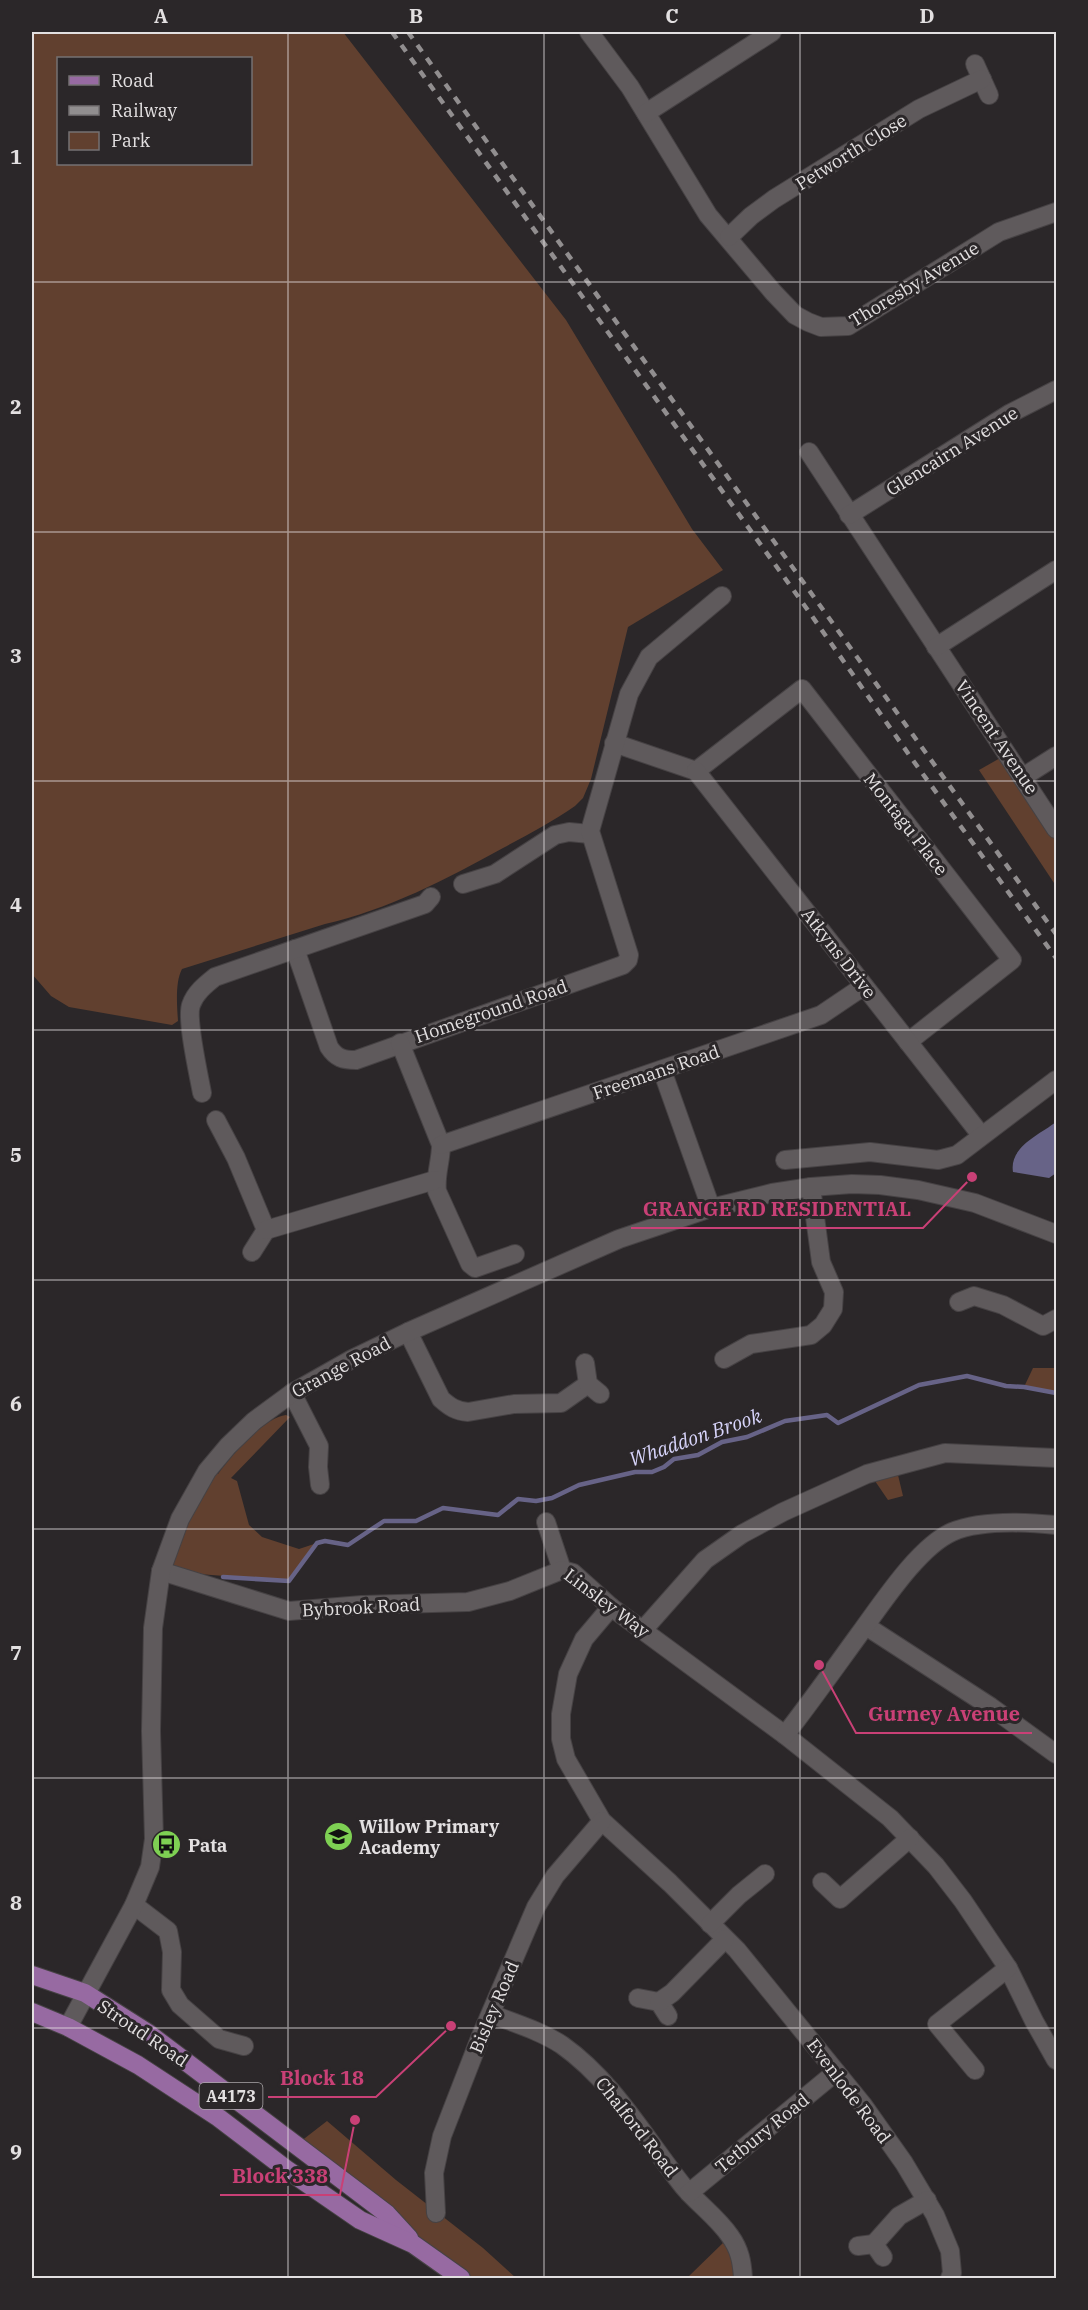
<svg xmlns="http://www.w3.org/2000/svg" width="1088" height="2310" viewBox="0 0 1088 2310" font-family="'IBM Plex Serif',serif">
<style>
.green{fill:#61402f;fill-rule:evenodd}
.water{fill:#676387}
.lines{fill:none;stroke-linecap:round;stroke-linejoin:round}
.stream{stroke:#676387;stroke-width:4.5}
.minor-casing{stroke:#464244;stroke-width:20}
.primary-casing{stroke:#464244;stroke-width:20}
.minor{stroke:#5f5a5c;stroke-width:18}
.primary{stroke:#976aa2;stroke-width:18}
.rail{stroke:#918e8f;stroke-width:4.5;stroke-dasharray:8 8;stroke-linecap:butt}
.grid{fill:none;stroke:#e3e0e1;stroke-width:1.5;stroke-opacity:0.55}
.labels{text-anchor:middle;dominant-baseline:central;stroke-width:6;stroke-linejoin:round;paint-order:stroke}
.shield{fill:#2b2729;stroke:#aca8aa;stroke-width:1.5}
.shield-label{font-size:16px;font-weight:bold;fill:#e3e0e1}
.street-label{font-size:18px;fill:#e3e0e1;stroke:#2b2729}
.poi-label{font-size:18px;font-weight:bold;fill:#e3e0e1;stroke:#2b2729;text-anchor:start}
.water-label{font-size:20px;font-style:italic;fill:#d7d4fa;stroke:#2b2729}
.leader{fill:none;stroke:#c94076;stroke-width:2}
.callout-dot{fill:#c94076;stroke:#2b2729;stroke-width:2}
.callout-label{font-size:20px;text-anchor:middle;font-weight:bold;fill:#c94076;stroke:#2b2729;stroke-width:6;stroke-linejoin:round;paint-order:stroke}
.neatline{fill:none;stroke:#e3e0e1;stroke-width:2}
.grid-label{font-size:20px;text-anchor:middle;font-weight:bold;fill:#e3e0e1}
</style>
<rect width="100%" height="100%" fill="#2b2729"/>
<g class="green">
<path d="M32,32H343L566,320L692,529L723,570L628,627L591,779L583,798L575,806C552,822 527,835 503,848C447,879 387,910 325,924L182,969C175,982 177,1006 178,1021L172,1025L69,1007L51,996L32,974ZM250,58V164H58V58Z"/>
<path d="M1002,757L1056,840V886L979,770Z"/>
<path d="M1033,1368H1056V1393L1024,1387Z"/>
<path d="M286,1415L290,1417L231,1478L237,1481L249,1525L262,1537L299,1549L317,1543L289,1581L161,1571L207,1471L218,1474C231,1456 263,1418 286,1415Z"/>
<path d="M898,1475L903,1496L888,1500L875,1481Z"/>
<path d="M327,2121L396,2180L483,2248L516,2278H461L296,2145Z"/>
<path d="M725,2241L731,2248L738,2278H687Z"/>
</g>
<path class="water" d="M1056,1122V1173L1049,1178L1013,1172C1009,1147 1039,1135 1056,1122Z"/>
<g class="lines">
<path class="stream" d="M223,1577L289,1581L317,1543L325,1541L348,1545L384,1521H416L443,1508L498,1515L518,1499L536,1501L552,1498L579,1485L635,1472H652L664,1467L674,1459L698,1455L722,1442L747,1437L785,1421L827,1415L838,1423L919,1385L967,1376L1006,1386L1024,1387L1056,1393"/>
<defs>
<g id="minor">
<path d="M589,32L630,87L708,215L773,292L795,315L808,322L821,327L848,326L999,232L1056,212"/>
<path d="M975,64L989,95"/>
<path d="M646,113L772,32"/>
<path d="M729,237L751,216L774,199L919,109L982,79"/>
<path d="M809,452L1056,829"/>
<path d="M849,515L1009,414L1056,390"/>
<path d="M936,647L1056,570"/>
<path d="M614,743L696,771"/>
<path d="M696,771L802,689L1012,960L908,1042"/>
<path d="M696,771L981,1135"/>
<path d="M1023,777L1056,756"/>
<path d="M463,884L495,874L555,835L569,832L590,834"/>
<path d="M295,949L329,1047C336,1058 343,1060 356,1060L623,965L628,960L629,955L590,831L629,694L649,657L722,596"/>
<path d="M400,1043L441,1145C441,1161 435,1175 437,1191L470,1264L475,1268L515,1254"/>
<path d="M662,1070L711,1208"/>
<path d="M202,1093C199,1076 186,1019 191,1005C195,993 205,985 215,977L425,904L431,897"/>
<path d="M216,1120L236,1158L266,1230L252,1252"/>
<path d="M441,1145L821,1015L864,986"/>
<path d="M785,1160L870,1152L938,1160L957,1155L1056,1080"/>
<path d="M266,1230L435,1180"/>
<path d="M959,1302L974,1296L1003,1305L1043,1326L1056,1319"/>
<path d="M408,1332L441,1399C450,1407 456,1411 468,1412L514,1404L561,1403L588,1384"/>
<path d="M724,1359L751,1344L811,1335L823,1325L833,1309L834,1292L821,1262L811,1187"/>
<path d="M585,1363L588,1384L600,1394"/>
<path d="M292,1393L319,1446L318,1467L320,1485"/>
<path d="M546,1522L562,1570L573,1573L611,1607L785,1735L890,1818L936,1866L963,1901L1008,1968L1034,2021L1056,2060"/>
<path d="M161,1571L289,1611L362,1605L468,1602L510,1591L562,1570"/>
<path d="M611,1607L584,1639L568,1674L561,1714V1739L566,1759L602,1821L670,1883L737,1950L863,2105L904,2163L935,2215L950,2251L952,2273L950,2278"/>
<path d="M866,1626L991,1707L1056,1754"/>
<path d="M643,1630L705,1560L742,1534L783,1512L867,1474L945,1453L1056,1458"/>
<path d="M785,1735C810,1703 834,1669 858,1636C881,1605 918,1547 952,1532C980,1520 1026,1522 1056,1525"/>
<path d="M822,1882L840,1899L910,1838"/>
<path d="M134,1905L168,1931L172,1952L171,1990L180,2005L219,2039L244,2046"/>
<path d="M710,1924L739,1895L765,1874"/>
<path d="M638,1998L659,2002L668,2016"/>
<path d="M659,2002L672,1993L725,1939"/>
<path d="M491,2014C514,2023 541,2031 562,2045C613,2081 645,2138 683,2186C698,2204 717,2217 730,2236C740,2250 742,2262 743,2278"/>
<path d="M68,2027L134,1905L150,1867L154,1839L151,1731L153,1628L161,1571L180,1519L207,1471L228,1446L254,1421L292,1393L352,1359L408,1332L619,1239L711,1208L772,1193L811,1187L852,1184L880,1185L918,1190L975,1203L1056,1234"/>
<path d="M975,2070L937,2024L1008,1968"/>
<path d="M689,2193L836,2072"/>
<path d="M436,2213L434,2173L442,2136L480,2038L536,1907L555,1876L602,1821"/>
<path d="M874,2244L899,2216L927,2200"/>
<path d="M858,2246L874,2244L883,2257"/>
</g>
<g id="primary">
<path d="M32,1975L85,1993L148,2033L370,2201L387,2214L409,2238"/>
<path d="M32,2012L68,2027L138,2065L219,2118L286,2169L360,2220L413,2244L461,2278"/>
</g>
</defs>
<use href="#minor" class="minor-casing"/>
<use href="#primary" class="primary-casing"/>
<use href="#minor" class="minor"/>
<use href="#primary" class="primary"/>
<g class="rail">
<path d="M392,32L807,609L912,759L1056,958"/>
<path d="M408,32L1056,934"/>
</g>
</g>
<path class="grid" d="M288,32V2278M544,32V2278M800,32V2278M32,282H1056M32,532H1056M32,781H1056M32,1030H1056M32,1280H1056M32,1529H1056M32,1778H1056M32,2028H1056"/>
<defs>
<symbol id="school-disc" viewBox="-11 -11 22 22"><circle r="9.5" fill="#7ed053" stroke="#2b2729"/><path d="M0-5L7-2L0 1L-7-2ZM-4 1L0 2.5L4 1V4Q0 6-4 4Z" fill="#111"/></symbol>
<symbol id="bus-disc" viewBox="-11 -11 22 22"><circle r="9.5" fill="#7ed053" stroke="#2b2729"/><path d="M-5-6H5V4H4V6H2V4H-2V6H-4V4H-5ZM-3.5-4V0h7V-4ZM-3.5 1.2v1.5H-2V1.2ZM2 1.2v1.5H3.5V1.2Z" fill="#111"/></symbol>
</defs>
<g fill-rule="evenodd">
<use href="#school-disc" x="322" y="1820" width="33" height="33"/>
<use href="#bus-disc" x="150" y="1828" width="33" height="33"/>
</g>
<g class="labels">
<rect class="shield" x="199.5" y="2083" width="63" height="26" rx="4.5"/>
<g class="shield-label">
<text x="231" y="2096">A4173</text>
</g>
<g class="street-label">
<text transform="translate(851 152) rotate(-32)">Petworth Close</text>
<text transform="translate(914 284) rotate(-31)">Thoresby Avenue</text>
<text transform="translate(952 451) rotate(-32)">Glencairn Avenue</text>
<text transform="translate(997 737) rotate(56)">Vincent Avenue</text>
<text transform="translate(906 824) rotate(52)">Montagu Place</text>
<text transform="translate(839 953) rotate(52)">Atkyns Drive</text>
<text transform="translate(491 1011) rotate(-19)">Homeground Road</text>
<text transform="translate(656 1072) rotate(-19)">Freemans Road</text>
<text transform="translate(341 1367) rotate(-28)">Grange Road</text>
<text transform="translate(607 1603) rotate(37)">Linsley Way</text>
<text transform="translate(361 1607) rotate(-3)">Bybrook Road</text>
<text transform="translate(494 2007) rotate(-67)">Bisley Road</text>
<text transform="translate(143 2033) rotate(34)">Stroud Road</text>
<text transform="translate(849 2091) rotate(53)">Evenlode Road</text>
<text transform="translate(637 2127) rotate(52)">Chalford Road</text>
<text transform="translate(762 2133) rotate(-39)">Tetbury Road</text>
</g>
<g class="poi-label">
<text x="359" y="1826">Willow Primary<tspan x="359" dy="21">Academy</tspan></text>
<text x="188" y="1845">Pata</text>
</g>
<g class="water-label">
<text transform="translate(695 1437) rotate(-19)">Whaddon Brook</text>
</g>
</g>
<path class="leader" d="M972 1177L923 1228H631M819 1665L856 1733H1032M451 2026L376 2097H268M355 2120L340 2195H220"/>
<g class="callout-dot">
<circle cx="972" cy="1177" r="6"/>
<circle cx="819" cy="1665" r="6"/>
<circle cx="451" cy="2026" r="6"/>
<circle cx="355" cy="2120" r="6"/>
</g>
<g class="callout-label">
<text x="777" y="1216">GRANGE RD RESIDENTIAL</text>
<text x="944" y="1721">Gurney Avenue</text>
<text x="322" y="2085">Block 18</text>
<text x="280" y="2183">Block 338</text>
</g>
<rect width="1088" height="2310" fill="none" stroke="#2b2729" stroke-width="66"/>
<rect x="57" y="57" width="195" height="108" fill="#2b2729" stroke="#757173" stroke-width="1.5"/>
<rect x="69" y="76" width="30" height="9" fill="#976aa2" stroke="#757173" stroke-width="1.5"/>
<text x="111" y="87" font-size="18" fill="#e3e0e1">Road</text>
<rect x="69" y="106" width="30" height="9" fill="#918e8f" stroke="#757173" stroke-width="1.5"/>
<text x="111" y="117" font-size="18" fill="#e3e0e1">Railway</text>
<rect x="69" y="132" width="30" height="18" fill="#61402f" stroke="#757173" stroke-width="1.5"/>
<text x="111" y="147" font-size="18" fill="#e3e0e1">Park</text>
<rect x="33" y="33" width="1022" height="2244" class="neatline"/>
<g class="grid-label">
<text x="161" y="23">A</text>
<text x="416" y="23">B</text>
<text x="672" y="23">C</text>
<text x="927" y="23">D</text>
<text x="16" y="164">1</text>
<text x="16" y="414">2</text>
<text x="16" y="663">3</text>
<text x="16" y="912">4</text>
<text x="16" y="1162">5</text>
<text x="16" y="1411">6</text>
<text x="16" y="1660">7</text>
<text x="16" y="1910">8</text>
<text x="16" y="2159">9</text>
</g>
</svg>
